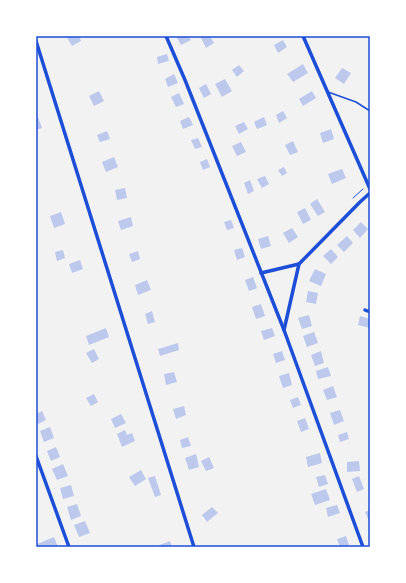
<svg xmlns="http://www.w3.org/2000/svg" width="406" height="583" viewBox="0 0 406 583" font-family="'PT Sans Narrow',sans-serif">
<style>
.building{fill:#bdc9ec}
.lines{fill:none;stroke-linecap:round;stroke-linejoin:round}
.path{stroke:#1d4ed8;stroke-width:1}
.service{stroke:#1d4ed8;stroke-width:1.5}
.minor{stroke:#1d4ed8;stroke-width:3.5}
.neatline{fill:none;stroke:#1d4ed8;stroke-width:1.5}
</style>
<rect width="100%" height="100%" fill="#f2f2f2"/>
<g class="building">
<path d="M66,36H79L81,41L72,46Z"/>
<path d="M176,36H188L191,40L181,45Z"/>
<path d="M200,36H210L214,43L206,48Z"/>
<path d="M283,40L287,47L278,53L274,45Z"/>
<path d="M167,54L169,61L158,64L157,57Z"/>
<path d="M303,64L308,73L293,82L287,74Z"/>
<path d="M239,65L244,71L237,77L232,70Z"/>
<path d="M342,68L351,73L344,84L335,78Z"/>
<path d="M174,74L178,83L168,87L165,79Z"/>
<path d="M225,79L232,91L222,97L215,84Z"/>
<path d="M206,84L211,94L204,98L199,88Z"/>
<path d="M99,91L104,101L94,106L89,96Z"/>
<path d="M312,91L316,98L303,106L299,99Z"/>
<path d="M179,93L184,104L176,107L171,97Z"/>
<path d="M283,111L287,118L279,123L276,115Z"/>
<path d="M38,117L42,128L36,130V118Z"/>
<path d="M189,117L193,125L183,129L180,121Z"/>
<path d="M264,117L267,125L257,129L254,122Z"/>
<path d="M244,122L248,129L239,134L235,126Z"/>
<path d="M331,129L334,139L323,143L320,133Z"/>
<path d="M107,131L110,139L100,142L97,135Z"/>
<path d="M198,138L202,147L195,149L191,140Z"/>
<path d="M293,141L298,152L290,155L285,145Z"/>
<path d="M241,142L246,152L237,156L232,146Z"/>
<path d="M114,157L118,167L106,172L102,162Z"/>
<path d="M207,159L210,167L203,170L200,162Z"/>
<path d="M284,167L287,173L282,176L278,170Z"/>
<path d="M342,169L346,178L332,184L328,174Z"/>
<path d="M265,176L269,184L262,188L257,179Z"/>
<path d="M250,180L254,191L248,194L244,183Z"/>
<path d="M125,188L127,198L117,200L115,190Z"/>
<path d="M317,199L325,212L318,216L310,204Z"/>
<path d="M305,208L311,220L303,224L297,212Z"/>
<path d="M61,212L65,224L54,228L50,216Z"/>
<path d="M131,217L133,226L121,230L118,221Z"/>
<path d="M231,220L234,228L227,230L224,222Z"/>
<path d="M361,222L368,229L360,238L353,230Z"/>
<path d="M292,228L298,237L289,243L283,233Z"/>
<path d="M268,236L271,246L261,249L258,239Z"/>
<path d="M347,236L353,243L344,252L337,245Z"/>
<path d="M242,248L245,257L237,260L234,250Z"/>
<path d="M331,249L338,257L331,264L323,256Z"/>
<path d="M63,250L65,258L57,261L55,252Z"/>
<path d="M138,251L140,259L132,262L129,254Z"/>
<path d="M80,260L83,269L72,273L69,264Z"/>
<path d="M315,269L326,274L321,286L309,281Z"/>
<path d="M253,277L257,288L249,291L245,280Z"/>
<path d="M147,280L151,290L138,295L135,285Z"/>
<path d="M308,291L318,293L316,304L306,302Z"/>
<path d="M261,304L265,316L256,319L252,307Z"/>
<path d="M152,311L155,322L148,324L145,314Z"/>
<path d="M309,315L312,326L302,329L298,318Z"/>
<path d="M360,316L370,319V328L358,325Z"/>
<path d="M106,328L109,337L89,345L86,336Z"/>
<path d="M272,328L275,336L264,340L261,331Z"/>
<path d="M314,332L318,343L307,347L303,336Z"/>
<path d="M178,343L179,350L160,356L158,349Z"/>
<path d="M94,349L99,359L92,363L86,353Z"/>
<path d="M282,351L285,360L276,363L273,354Z"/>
<path d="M321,351L324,363L315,366L311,355Z"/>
<path d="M328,367L331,376L318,379L316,371Z"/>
<path d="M174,372L177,382L166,385L164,374Z"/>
<path d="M289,373L292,385L283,388L279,376Z"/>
<path d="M333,386L337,397L327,400L323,390Z"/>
<path d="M94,394L98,402L91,406L86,398Z"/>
<path d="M298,397L301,405L293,408L290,400Z"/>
<path d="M184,406L186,415L176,419L173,409Z"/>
<path d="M340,410L344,421L334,425L330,413Z"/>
<path d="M42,411L46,420L38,424L36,420V414Z"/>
<path d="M121,414L126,423L115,428L111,419Z"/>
<path d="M305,418L309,429L301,432L297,421Z"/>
<path d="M50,427L54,438L44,442L40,431Z"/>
<path d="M125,430L127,435L132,433L135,441L122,447L117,434Z"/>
<path d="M347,432L349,439L340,442L338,435Z"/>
<path d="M188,437L191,446L182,448L180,440Z"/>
<path d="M56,447L60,457L51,461L47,451Z"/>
<path d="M320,453L322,463L308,467L306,457Z"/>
<path d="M196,454L199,467L189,470L185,458Z"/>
<path d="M209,457L214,468L206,471L201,461Z"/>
<path d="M359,461L360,471L347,472V462Z"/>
<path d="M63,464L68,476L57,480L52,469Z"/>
<path d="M141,470L146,479L135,486L129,477Z"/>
<path d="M325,475L328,484L319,487L316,477Z"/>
<path d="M155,476L161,495L155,497L148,478Z"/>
<path d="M359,476L364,489L357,492L352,479Z"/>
<path d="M71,485L74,496L63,499L60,488Z"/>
<path d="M326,489L330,500L315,505L311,494Z"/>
<path d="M77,504L81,516L71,520L67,507Z"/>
<path d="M337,505L340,513L328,517L326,508Z"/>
<path d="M212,507L218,513L207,522L202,515Z"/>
<path d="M370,510V521H369L365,512Z"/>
<path d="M85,521L90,533L79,537L74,525Z"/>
<path d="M346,536L349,545L340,547L337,539Z"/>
<path d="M54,537L58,547H38L37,544Z"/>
<path d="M170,541L172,547H158L157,546Z"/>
</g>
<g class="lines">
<path class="path" d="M353,198L363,189"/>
<path class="service" d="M328,92L356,102L370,111"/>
<g class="minor">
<path d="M166,36L185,80L284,330L363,547"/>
<path d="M303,36L370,189"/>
<path d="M36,41L194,547"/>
<path d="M261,273L299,264"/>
<path d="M365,310L370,312"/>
<path d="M284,330L299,264L360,202L370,193"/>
<path d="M36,456L69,547"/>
</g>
</g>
<rect width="406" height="583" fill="none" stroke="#ffffff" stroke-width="74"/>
<rect x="37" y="37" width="332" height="509" class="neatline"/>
</svg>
